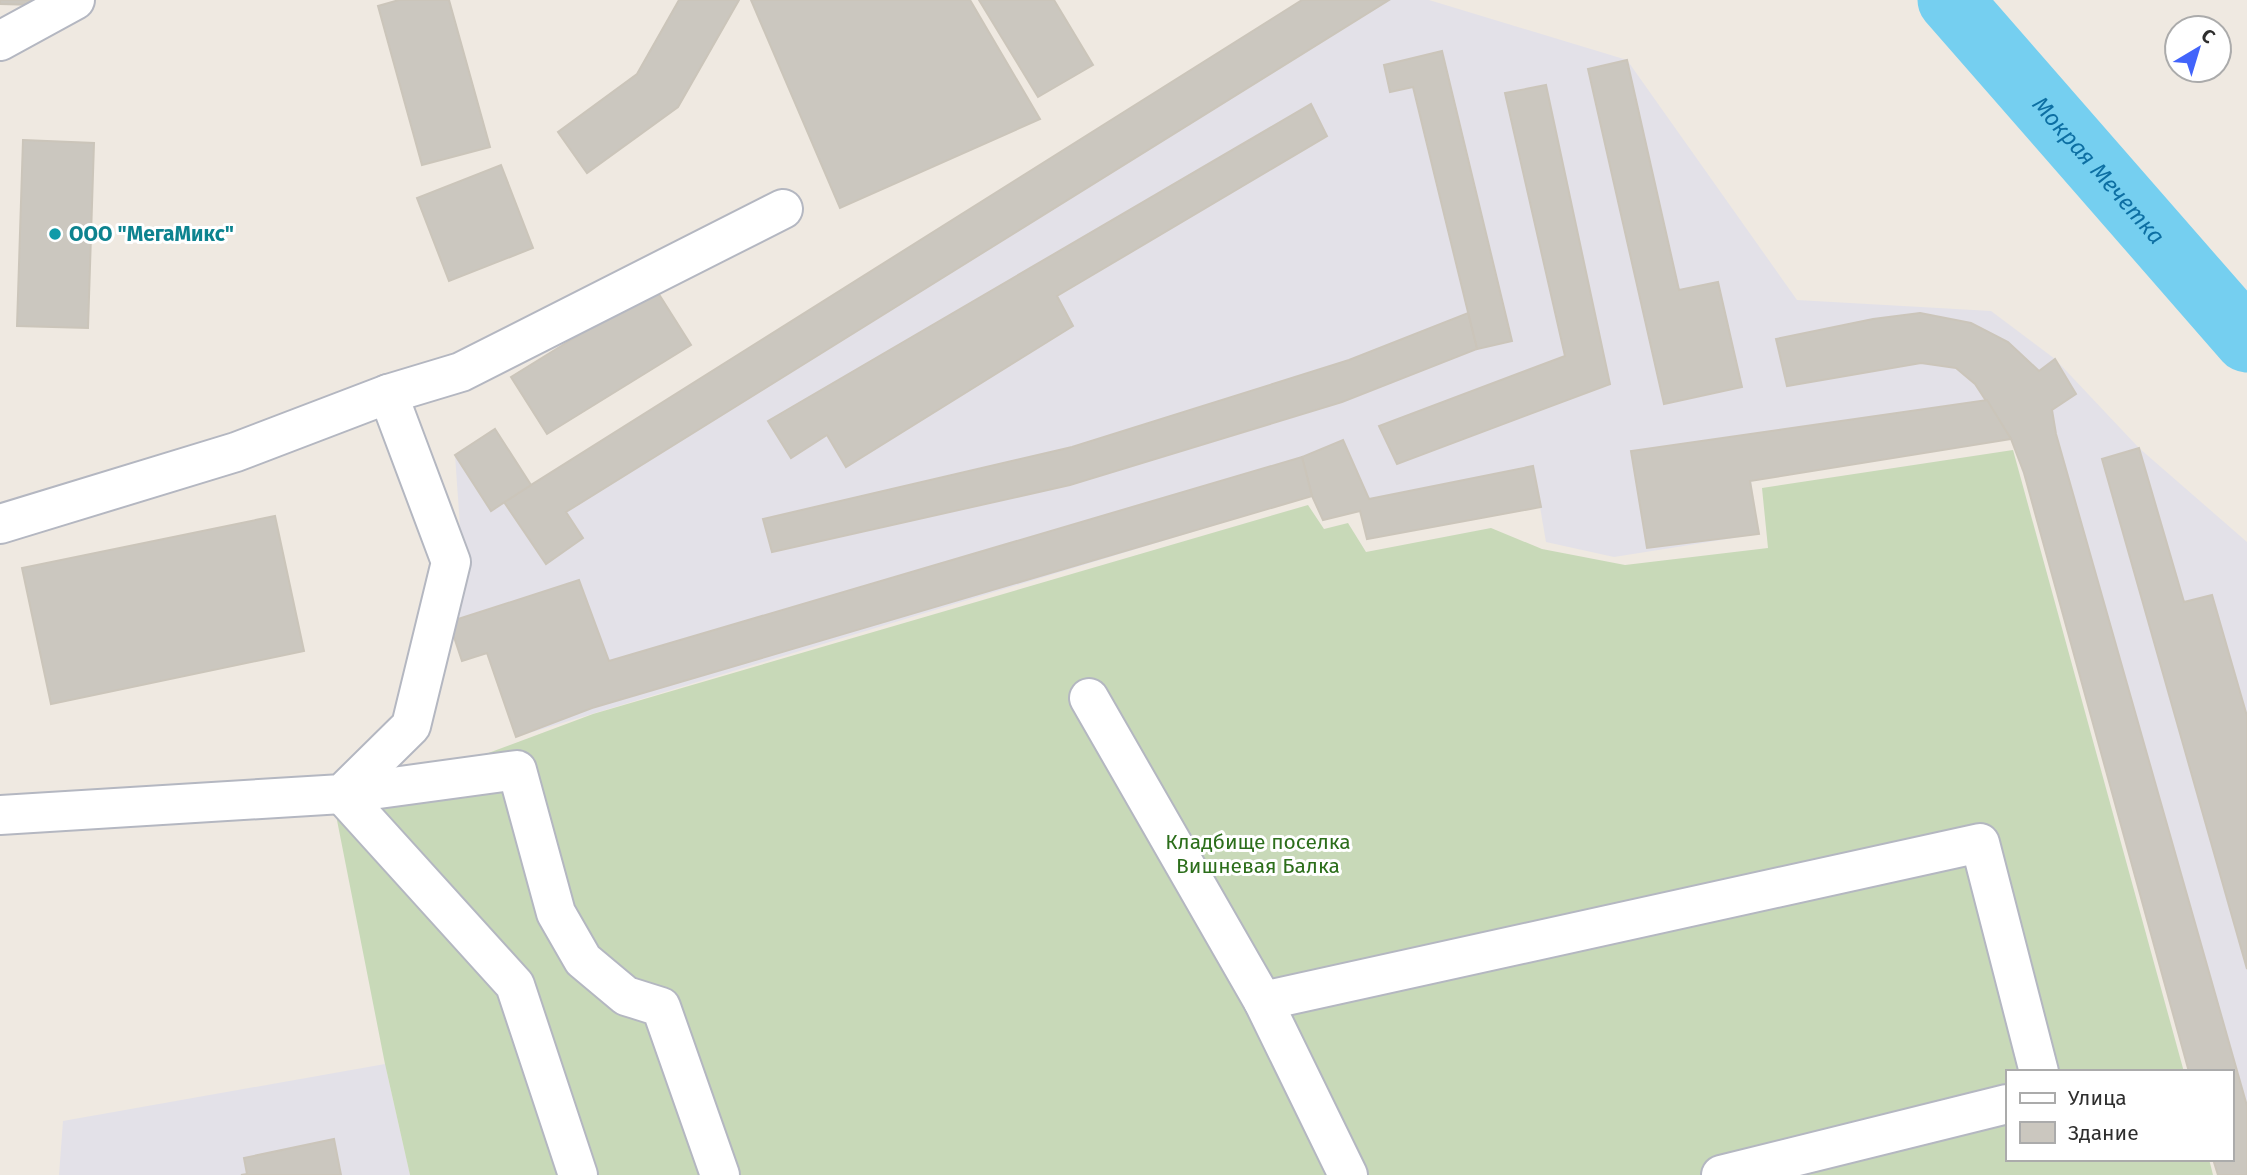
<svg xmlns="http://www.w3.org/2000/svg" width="2247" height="1175" viewBox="0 0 2247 1175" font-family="'Fira Sans',sans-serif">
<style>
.industrial{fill:#e3e1e8}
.cemetery{fill:#c8d9b8}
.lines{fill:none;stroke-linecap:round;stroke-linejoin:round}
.river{stroke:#75cff0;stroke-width:65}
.building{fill:#cbc7bf;stroke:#cbc5ba;stroke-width:2}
.minor-casing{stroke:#b4b7c1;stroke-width:42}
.minor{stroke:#fff;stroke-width:38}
.culture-dot{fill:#0f9aa8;stroke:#fff;stroke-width:2.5}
.labels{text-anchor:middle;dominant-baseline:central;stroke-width:6;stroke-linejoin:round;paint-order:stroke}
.culture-label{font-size:21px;font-weight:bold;fill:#0d838f;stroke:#fff;text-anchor:start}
.park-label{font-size:21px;fill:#2c6e1b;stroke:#fff}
.water-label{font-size:23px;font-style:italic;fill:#0d6fa3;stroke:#fff}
</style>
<rect width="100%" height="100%" fill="#efe9e1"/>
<g class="industrial">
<path d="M1302,0H1429L1627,60L1797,300L1991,311L2055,359L2139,448L2247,542V1175H2218L2213,1159H2231V1072L2011,439L1751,481L1759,534L1614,557L1546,542L1540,507L1367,539L1360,511L1323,520L1311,496L516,737L487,654L462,661L449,622L462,555L455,455L495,429L531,485Z"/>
<path d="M385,1064L410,1175H59L63,1121Z"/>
</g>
<path class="cemetery" d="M2013,450L2184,1072H2007V1159H2209L2213,1175H410L385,1064L335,810L593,714L1308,505L1324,529L1348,523L1366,552L1491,528L1542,549L1625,565L1768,548L1762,488Z"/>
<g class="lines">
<path class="river" id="s1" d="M1950,0L2247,340"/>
</g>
<g class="building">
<path d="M0,0H37L36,5L0,4Z"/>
<path d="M399,0H449L490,147L422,165L378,6Z"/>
<path d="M679,0H739L678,107L587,173L558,132L637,74Z"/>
<path d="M751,0H970L1040,119L840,208Z"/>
<path d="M979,0H1054L1093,65L1038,97Z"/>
<path d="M1302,0H1389L566,512L583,538L546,564L504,502Z"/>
<path d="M1442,51L1512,341L1477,349L1413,87L1390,92L1384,65Z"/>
<path d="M1627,60L1679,290L1718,282L1742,387L1664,404L1588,69Z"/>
<path d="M1546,85L1610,384L1397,464L1379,426L1565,356L1505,93Z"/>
<path d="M1311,104L1327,136L1057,296L1073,326L846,467L827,435L791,458L768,421Z"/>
<path d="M23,140L94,143L88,328L17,326Z"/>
<path d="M501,165L533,248L449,281L417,198Z"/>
<path d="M655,288L691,345L547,434L511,377Z"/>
<path d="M1468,313L1477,349L1342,402L1070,485L772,552L763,519L1072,447L1349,360Z"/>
<path d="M1920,313L1971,323L2008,342L2039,371L2055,359L2076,394L2052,410L2056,434L2247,1106V1175H2218L2213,1159H2231V1072H2189L2024,473L2011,439L1975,384L1956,368L1921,363L1787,386L1776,339L1873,319Z"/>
<path d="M1987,400L2011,439L1750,481L1759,534L1647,548L1631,451Z"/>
<path d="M495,429L531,485L491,511L455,455Z"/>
<path d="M1343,440L1369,499L1533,466L1541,507L1367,539L1360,511L1323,520L1312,496L1302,457Z"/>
<path d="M2139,448L2184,602L2212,595L2247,716V969L2102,459Z"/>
<path d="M1302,457L1312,496L592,708L516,737L487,653L462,661L449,622L579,580L609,661Z"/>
<path d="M275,516L304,651L51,704L22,568Z"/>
<path d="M334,1139L341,1175H241L247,1174L244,1158Z"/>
</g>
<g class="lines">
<defs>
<g id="minor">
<path d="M0,41L75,0"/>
<path d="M0,524L236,452L388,394L461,372L783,209"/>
<path d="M1089,698L1263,1001L1348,1175"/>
<path d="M342,794L517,770L556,913L583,960L626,996L661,1007L720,1175"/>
<path d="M342,794L515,985L578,1175"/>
<path d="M0,815L342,794L411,726L451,562L388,394"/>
<path d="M1263,1001L1980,843L2039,1072"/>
<path d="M1721,1175L2007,1104"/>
</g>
</defs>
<use href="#minor" class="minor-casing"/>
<use href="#minor" class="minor"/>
</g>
<circle class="culture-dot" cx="55" cy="234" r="7"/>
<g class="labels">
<g class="culture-label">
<text x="69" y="234">ООО "МегаМикс"</text>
</g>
<g class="park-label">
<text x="1258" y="842">Кладбище поселка<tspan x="1258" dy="24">Вишневая Балка</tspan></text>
</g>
<g class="water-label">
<text stroke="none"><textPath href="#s1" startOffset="226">Мокрая Мечетка</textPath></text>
</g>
</g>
<rect x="2006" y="1070" width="228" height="91" fill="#ffffff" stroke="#ababab" stroke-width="2"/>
<rect x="2020" y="1093" width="35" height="10" fill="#ffffff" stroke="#ababab" stroke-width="2"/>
<text x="2068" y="1105" font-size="21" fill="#2e2e2e">Улица</text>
<rect x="2020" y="1122" width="35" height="21" fill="#cbc7bf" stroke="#ababab" stroke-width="2"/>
<text x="2068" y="1140" font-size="21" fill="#2e2e2e">Здание</text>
<g transform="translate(2198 49) rotate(38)"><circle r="33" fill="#ffffff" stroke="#ababab" stroke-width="2"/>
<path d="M0-5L12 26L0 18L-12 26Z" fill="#4264fb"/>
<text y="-10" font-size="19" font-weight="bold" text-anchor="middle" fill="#2e2e2e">С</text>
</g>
</svg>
